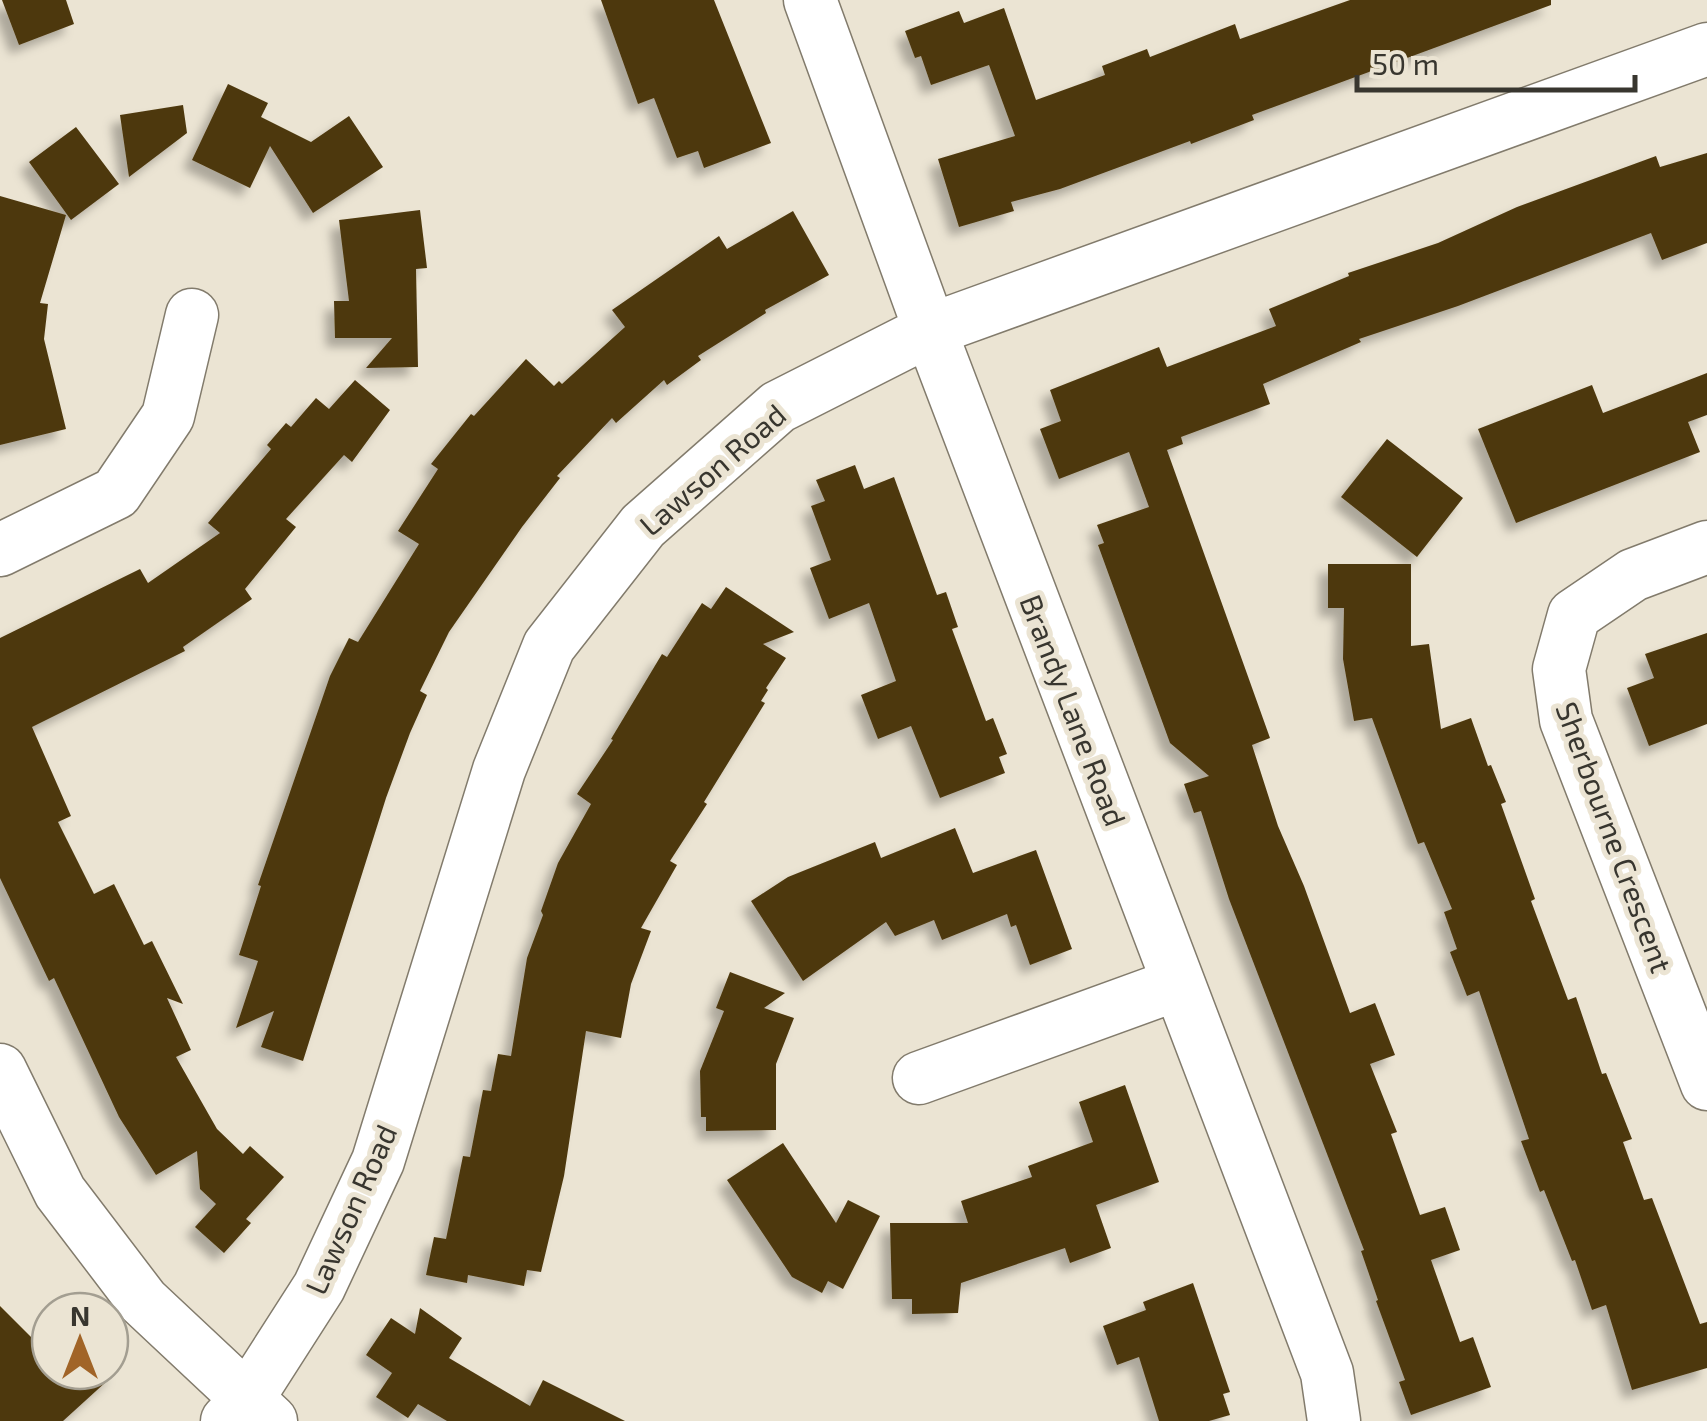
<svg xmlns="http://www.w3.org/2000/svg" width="1707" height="1421" font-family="'Exo 2',sans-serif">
<defs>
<filter id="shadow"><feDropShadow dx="-9" dy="9" stdDeviation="5" flood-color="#0004"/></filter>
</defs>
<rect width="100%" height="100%" fill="#ebe4d3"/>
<path fill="#4e380d" filter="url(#shadow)" d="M2,0H66L74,24L19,45Z
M601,0H714L771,143L704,168L698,151L677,158L654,98L638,104Z
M1350,0H1551V5L1252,115L1254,120L1191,144L1190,141L1060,189L1011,202L1014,211L959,227L938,159L1015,136L989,65L931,85L921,56L915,58L905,31L959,11L964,23L1004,8L1036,100L1105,75L1102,66L1147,49L1150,57L1235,24L1240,39Z
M228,84L268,103L261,117L311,142L349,116L383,167L313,213L270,146L250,188L192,160Z
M183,105L187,133L129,177L120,115Z
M76,127L119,184L71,220L29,162Z
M1707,153V243L1662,260L1651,233L1458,306L1359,339L1361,342L1263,384L1270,404L1181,437L1183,444L1167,450L1270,738L1252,745L1278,826L1304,886L1350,1013L1375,1003L1395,1055L1370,1064L1397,1132L1391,1134L1420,1215L1445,1207L1460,1250L1431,1260L1460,1342L1473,1337L1491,1387L1411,1415L1399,1382L1405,1380L1376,1301L1378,1300L1361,1251L1364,1250L1229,899L1201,811L1194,813L1184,784L1209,776L1170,743L1098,545L1104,543L1097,525L1149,507L1129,452L1059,479L1040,429L1061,421L1050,390L1159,347L1167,367L1276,326L1269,309L1349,276L1348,273L1438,243L1517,207L1656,156L1660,167Z
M0,196L66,215L40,303L48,304L44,339L66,429L0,445Z
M420,210L427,268L416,269L418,367L366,368L392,338H335L334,301H349L339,220Z
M793,211L829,275L765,310L766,313L698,356L701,360L667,385L664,380L616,423L612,418L557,476L560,478L522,527L449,632L420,691L427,695L410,733L386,798L303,1061L261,1047L274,1011L236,1028L258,961L239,955L261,886L258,885L330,676L349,638L358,642L419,544L398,531L438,469L431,464L471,414L474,416L526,359L554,386L559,381L562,384L625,327L612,310L719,236L727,249Z
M1707,373V415L1688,422L1700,452L1516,523L1478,429L1592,385L1603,413Z
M355,380L390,410L352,462L344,455L286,519L296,527L245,589L252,599L183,647L185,651L32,727L71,816L58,822L94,894L114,884L144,945L152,941L183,1004L167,998L191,1050L176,1057L217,1129L243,1154L250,1146L284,1177L246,1219L251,1223L224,1253L195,1227L216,1204L200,1189L197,1151L156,1175L119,1117L54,978L49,981L0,878V638L140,569L148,583L220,533L208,523L271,449L267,445L286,423L291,427L316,398L329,409Z
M1387,439L1463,498L1417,557L1341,497Z
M855,465L864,489L894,477L937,595L946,592L958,627L952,629L986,721L993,718L1007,754L999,757L1005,773L940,798L911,726L878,739L861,695L896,681L869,603L829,619L810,568L831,560L811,506L825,501L816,480Z
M1328,564H1411V646L1429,644L1441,729L1471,718L1488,766L1491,765L1506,802L1501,804L1535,899L1531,901L1568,1000L1576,997L1602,1074L1606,1073L1632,1139L1623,1142L1644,1200L1652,1198L1700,1324L1707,1322V1368L1632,1390L1606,1305L1592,1310L1575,1260L1572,1261L1544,1190L1540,1192L1521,1141L1529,1139L1479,991L1467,996L1450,952L1457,949L1444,912L1452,909L1424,842L1418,844L1372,718L1354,721L1343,659L1344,608H1328Z
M726,587L794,632L763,644L786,658L766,688L768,690L761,701L765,703L704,802L707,804L670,861L677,865L641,928L651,931L631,984L621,1038L586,1031L564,1176L541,1272L527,1270L524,1286L468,1275L467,1283L426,1275L434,1237L446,1239L463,1156L470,1157L483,1090L491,1091L498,1054L511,1056L527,958L543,915L541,911L558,863L591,804L577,794L613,740L611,739L662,654L667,657L702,603L711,609Z
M1707,633V724L1649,746L1627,688L1654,678L1645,654Z
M955,828L973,873L1036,850L1072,949L1030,965L1016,925L1011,927L1007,914L942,940L934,920L895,936L886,922L803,981L751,901L788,877L875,842L881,858Z
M730,972L785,993L764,1008L794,1018L776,1064V1130L706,1131V1117H701L700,1071L724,1011L716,1008Z
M1125,1085L1159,1182L1096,1205L1111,1248L1070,1263L1065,1248L961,1283L958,1313L912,1314V1299H892L890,1223H968L961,1201L1032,1177L1028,1166L1093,1142L1079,1102Z
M783,1143L836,1223L848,1200L880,1216L843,1289L828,1281L822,1293L792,1277L727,1180Z
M1193,1283L1230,1392L1223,1394L1230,1415L1209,1421H1159L1139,1357L1117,1365L1103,1326L1146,1310L1143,1302Z
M0,1306L50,1356V1371H118L63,1421H0Z
M420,1308L462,1338L449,1358L530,1406L543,1380L625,1421H447L418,1404L408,1418L376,1397L392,1373L366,1355L391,1318L415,1334Z"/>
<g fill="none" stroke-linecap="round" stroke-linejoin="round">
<g stroke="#827b6c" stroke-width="55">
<path id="minor" d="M810,0L930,330L1327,1373L1334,1421
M1707,547L1633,575L1574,615L1559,669L1566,720L1707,1084
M0,550L116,493L168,416L192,315
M0,1070L60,1192L143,1301L271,1421
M919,1078L1178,984
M227,1421L246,1401L319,1287L378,1161L499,770L549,646L643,526L778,407L930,330L1707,49"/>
</g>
<use href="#minor" stroke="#fff" stroke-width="52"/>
</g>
<g text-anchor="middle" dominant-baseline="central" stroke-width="10" stroke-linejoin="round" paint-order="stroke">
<g font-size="30" fill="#38362f" stroke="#ebe4d3">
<text transform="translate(712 469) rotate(-41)">Lawson Road</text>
<text transform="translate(1074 710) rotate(69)">Brandy Lane Road</text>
<text transform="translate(1615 837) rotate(70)">Sherbourne Crescent</text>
<text transform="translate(350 1209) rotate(-66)">Lawson Road</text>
</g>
</g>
<g transform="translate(80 1341)"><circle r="48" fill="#ebe4d3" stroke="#a39e91" stroke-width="2.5"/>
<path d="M0-8L18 38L0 25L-18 38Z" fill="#a16427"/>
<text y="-15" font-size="28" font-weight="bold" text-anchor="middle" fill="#38362f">N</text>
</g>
<path d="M1357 75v15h278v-15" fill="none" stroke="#38362f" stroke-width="5"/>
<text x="1372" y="75" font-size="30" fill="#38362f" stroke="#ebe4d3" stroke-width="8" paint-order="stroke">50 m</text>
</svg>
